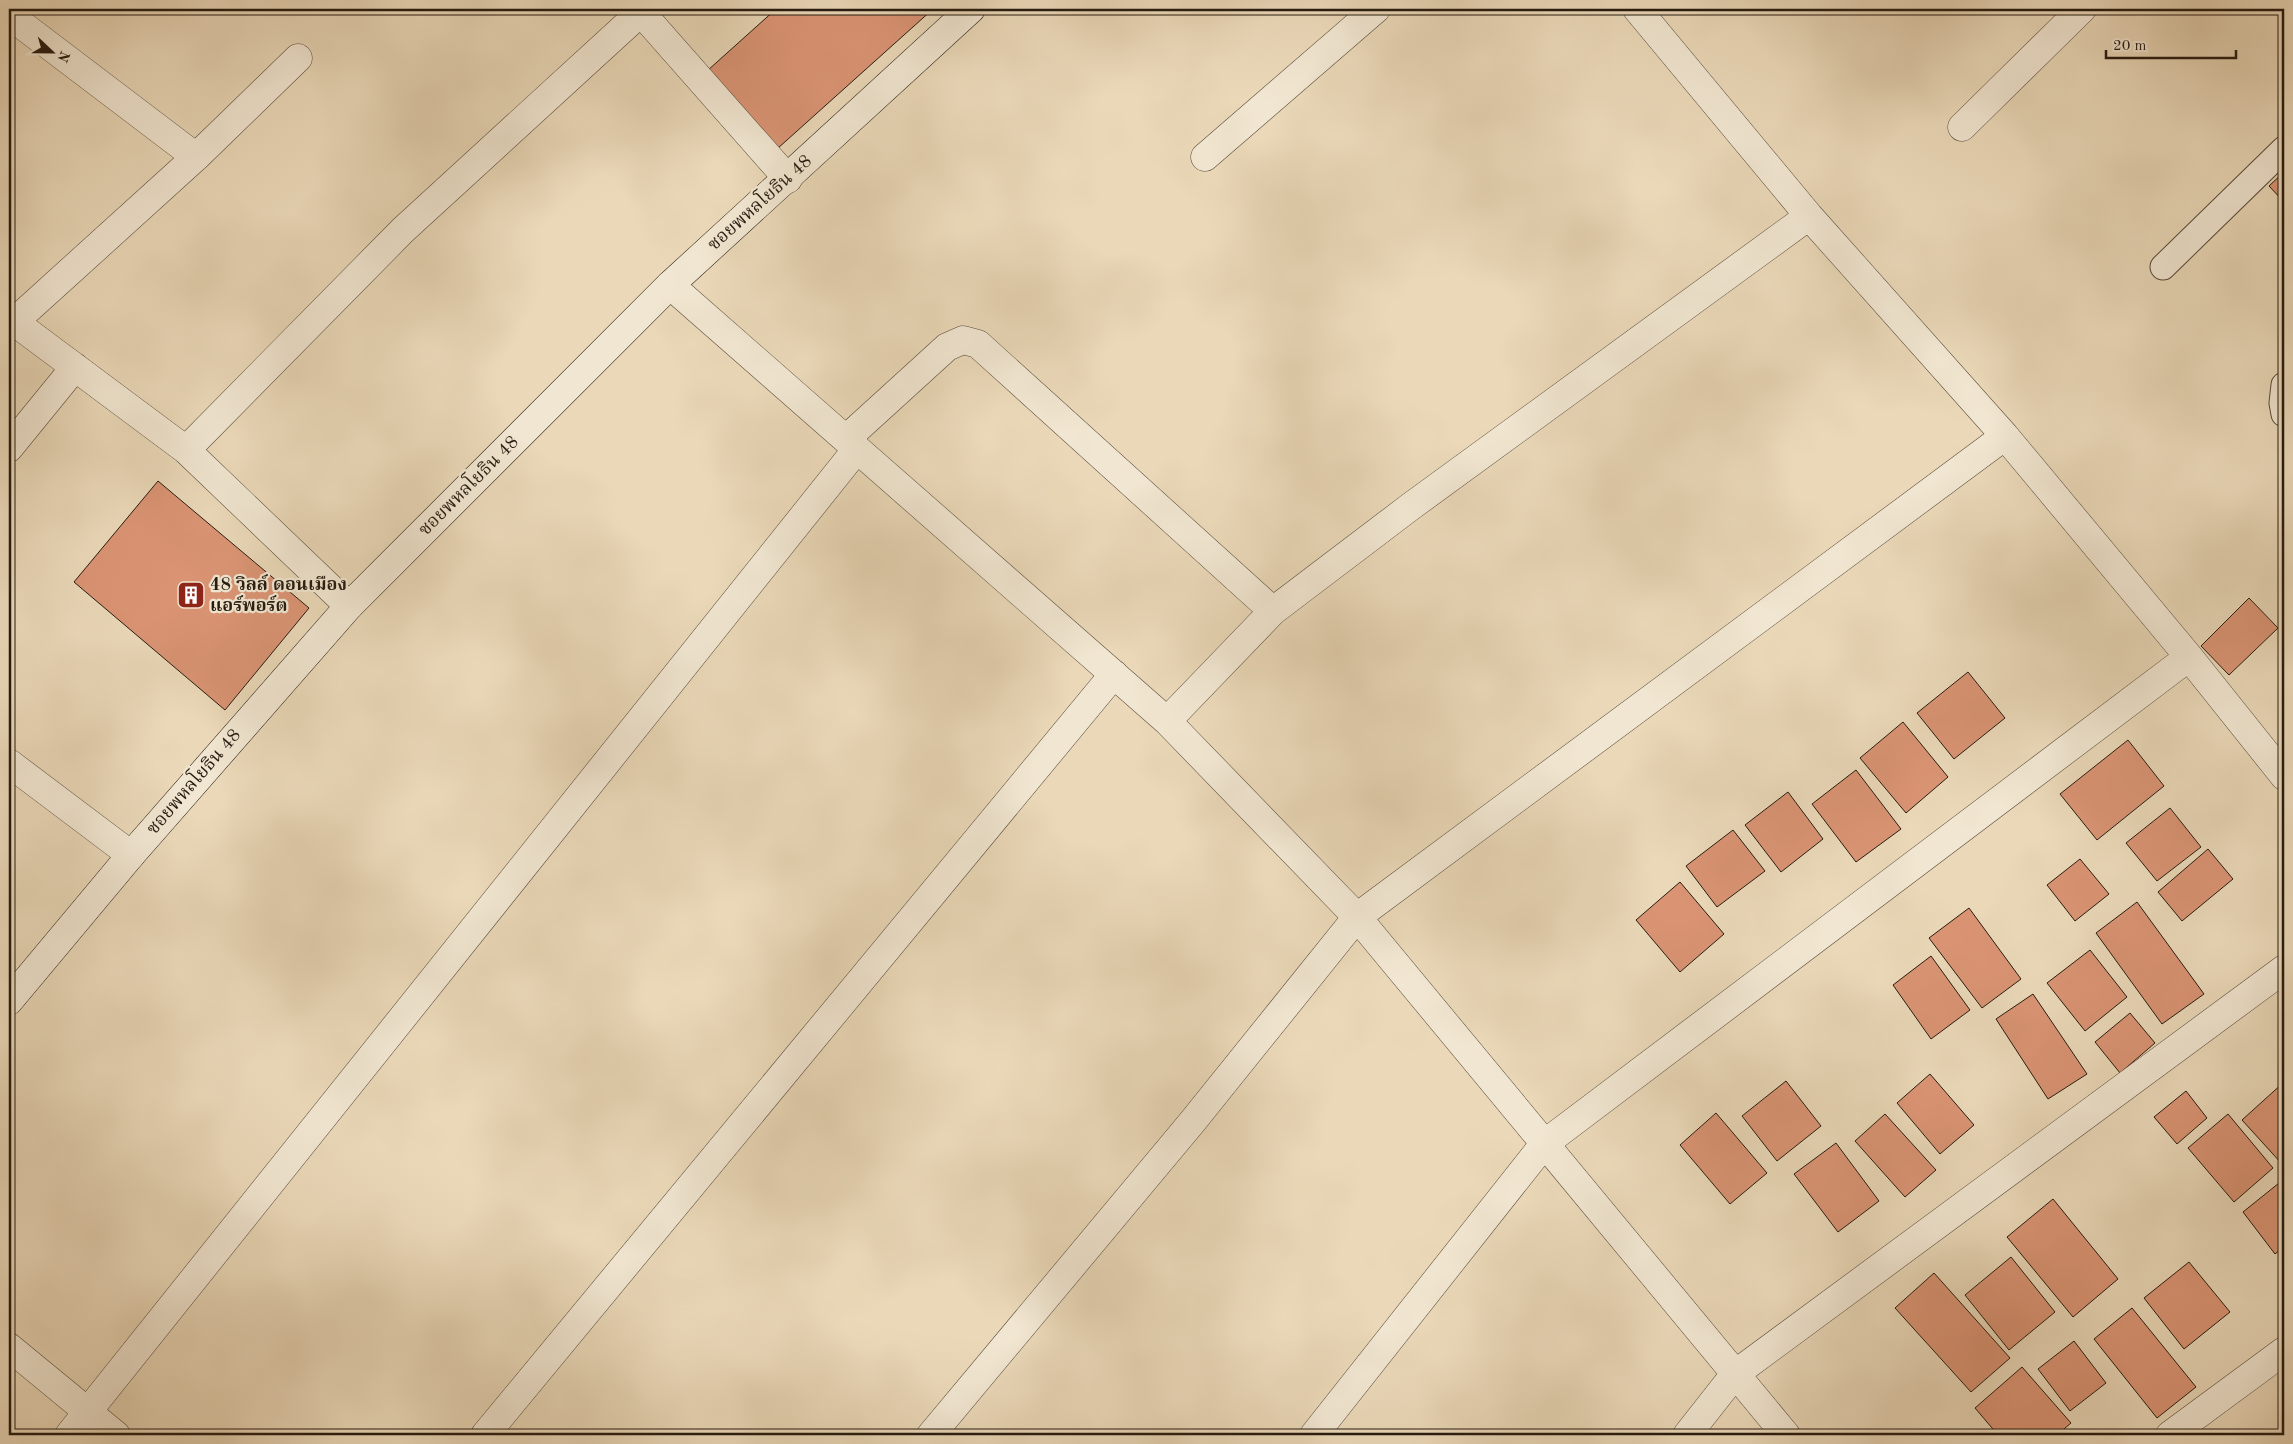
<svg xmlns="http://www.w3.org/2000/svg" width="2293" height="1444" font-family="'Old Standard TT','Noto Serif Thai',serif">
<rect width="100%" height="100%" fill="#ead8b8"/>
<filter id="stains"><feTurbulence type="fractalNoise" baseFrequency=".004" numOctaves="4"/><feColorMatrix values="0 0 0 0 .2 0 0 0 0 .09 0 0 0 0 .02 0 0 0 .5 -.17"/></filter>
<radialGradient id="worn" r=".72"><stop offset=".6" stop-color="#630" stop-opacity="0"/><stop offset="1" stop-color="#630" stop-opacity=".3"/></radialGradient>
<path fill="#da9474" stroke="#261b10" d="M776,9H933L777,149L707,71Z
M2284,172V202L2269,186Z
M158,481L309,608L225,710L74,582Z
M2249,598L2278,628L2229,675L2201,646Z
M1968,672L2005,718L1954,759L1917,713Z
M1903,722L1948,777L1906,813L1860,758Z
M2128,740L2164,786L2097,840L2060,794Z
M1856,770L1901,829L1856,862L1812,804Z
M1788,792L1823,839L1781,872L1745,825Z
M2170,808L2201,847L2157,881L2126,843Z
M1733,830L1765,871L1717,907L1686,866Z
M2208,849L2233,879L2182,921L2158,892Z
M2080,859L2109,894L2075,921L2047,885Z
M1680,882L1724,934L1680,972L1636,920Z
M2137,902L2204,994L2162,1024L2096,933Z
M1969,908L2021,979L1982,1008L1929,938Z
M2090,950L2127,997L2085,1031L2047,983Z
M1931,956L1970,1010L1931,1039L1893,985Z
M2033,994L2087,1074L2048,1099L1996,1019Z
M2130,1013L2155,1043L2120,1073L2095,1042Z
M1930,1074L1974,1125L1940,1154L1897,1103Z
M1786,1081L1821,1126L1777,1161L1742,1116Z
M2284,1082V1162L2282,1164L2242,1120Z
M2186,1091L2207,1118L2177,1144L2154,1117Z
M1716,1113L1767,1173L1730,1204L1680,1145Z
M1885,1114L1936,1170L1905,1197L1855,1141Z
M2228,1114L2273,1168L2234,1202L2188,1148Z
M1836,1143L1879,1201L1838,1232L1794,1174Z
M2284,1179V1247L2275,1254L2243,1212Z
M2053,1199L2118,1279L2073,1317L2007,1237Z
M2011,1257L2055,1312L2009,1350L1965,1295Z
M2189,1262L2230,1312L2184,1349L2144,1298Z
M1934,1273L2010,1358L1971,1392L1895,1308Z
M2132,1308L2196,1387L2157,1418L2094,1339Z
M2074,1341L2106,1383L2070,1411L2038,1369Z
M2022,1367L2071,1423L2057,1435H1998L1975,1408Z"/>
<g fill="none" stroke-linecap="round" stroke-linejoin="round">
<g stroke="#574a3a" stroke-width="27">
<path id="lane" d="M2163,267L2284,149
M2284,385L2282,403L2284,414"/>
</g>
<g stroke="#574a3a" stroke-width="29">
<path id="street" d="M638,9L788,179
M1637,9L1809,216L2005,436L2189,657L2284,776
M9,15L196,157
M1962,127L2082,9
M1205,157L1376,9
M670,285L1167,721L1357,917L1786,1435
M9,318L186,450L349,606
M14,322L196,157L298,58
M846,439L947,347L963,340L978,344L1273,611
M9,448L75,367
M186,450L403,230L641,12
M1167,721L1273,611L1410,507L1809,216
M9,763L131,855
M9,1347L116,1435
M69,1435L857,449
M485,1435L1114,674
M931,1435L1193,1121L1357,917L2005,436
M1314,1435L1544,1144L2189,657
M1687,1435L1735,1374L2284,969
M2170,1435L2284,1351"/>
</g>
<g stroke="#261b10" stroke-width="29">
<path id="secondary" d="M9,1001L131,855L349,606L670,285L971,9"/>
</g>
<use href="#lane" stroke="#f1e6d1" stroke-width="25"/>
<use href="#street" stroke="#f1e6d1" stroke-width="28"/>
<use href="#secondary" stroke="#f1e6d1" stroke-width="28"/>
</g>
<defs>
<g id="building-square" transform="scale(1.4375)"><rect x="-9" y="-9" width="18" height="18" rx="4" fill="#8f2418" stroke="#f1e6d1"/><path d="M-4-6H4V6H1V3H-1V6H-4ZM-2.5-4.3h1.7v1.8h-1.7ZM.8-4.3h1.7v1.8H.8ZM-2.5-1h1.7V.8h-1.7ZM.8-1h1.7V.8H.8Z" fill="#fff"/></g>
</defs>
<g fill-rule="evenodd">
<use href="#building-square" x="191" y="595"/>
</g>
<g text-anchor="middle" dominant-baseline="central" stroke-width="4.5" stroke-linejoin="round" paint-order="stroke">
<g font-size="18" fill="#261b10" stroke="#f1e6d1">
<text transform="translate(760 203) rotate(-42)">ซอยพหลโยธิน 48</text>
<text transform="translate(469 486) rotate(-45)">ซอยพหลโยธิน 48</text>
<text transform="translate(194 782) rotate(-49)">ซอยพหลโยธิน 48</text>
</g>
<g font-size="18" font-weight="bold" fill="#261b10" stroke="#f1e6d1" text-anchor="start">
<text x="210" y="585">48 วิลล์ ดอนเมือง<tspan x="210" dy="21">แอร์พอร์ต</tspan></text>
</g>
</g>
<rect width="2293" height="1444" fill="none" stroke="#ead8b8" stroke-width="30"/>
<rect x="10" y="10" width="2273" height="1424" fill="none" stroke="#261b10" stroke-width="2.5"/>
<rect x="15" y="15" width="2263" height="1414" fill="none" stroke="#261b10"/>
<g transform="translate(52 52) rotate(112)" stroke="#f1e6d1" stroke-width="4" paint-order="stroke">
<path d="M0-4L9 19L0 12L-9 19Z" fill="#261b10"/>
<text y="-8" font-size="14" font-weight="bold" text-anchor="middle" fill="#261b10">N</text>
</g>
<path d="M2106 50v8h130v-8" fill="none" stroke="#261b10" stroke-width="2.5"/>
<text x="2113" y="50" font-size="15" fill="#261b10" stroke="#f1e6d1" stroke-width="4" paint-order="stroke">20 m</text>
<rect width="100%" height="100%" filter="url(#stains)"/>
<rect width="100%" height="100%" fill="url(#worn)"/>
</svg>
